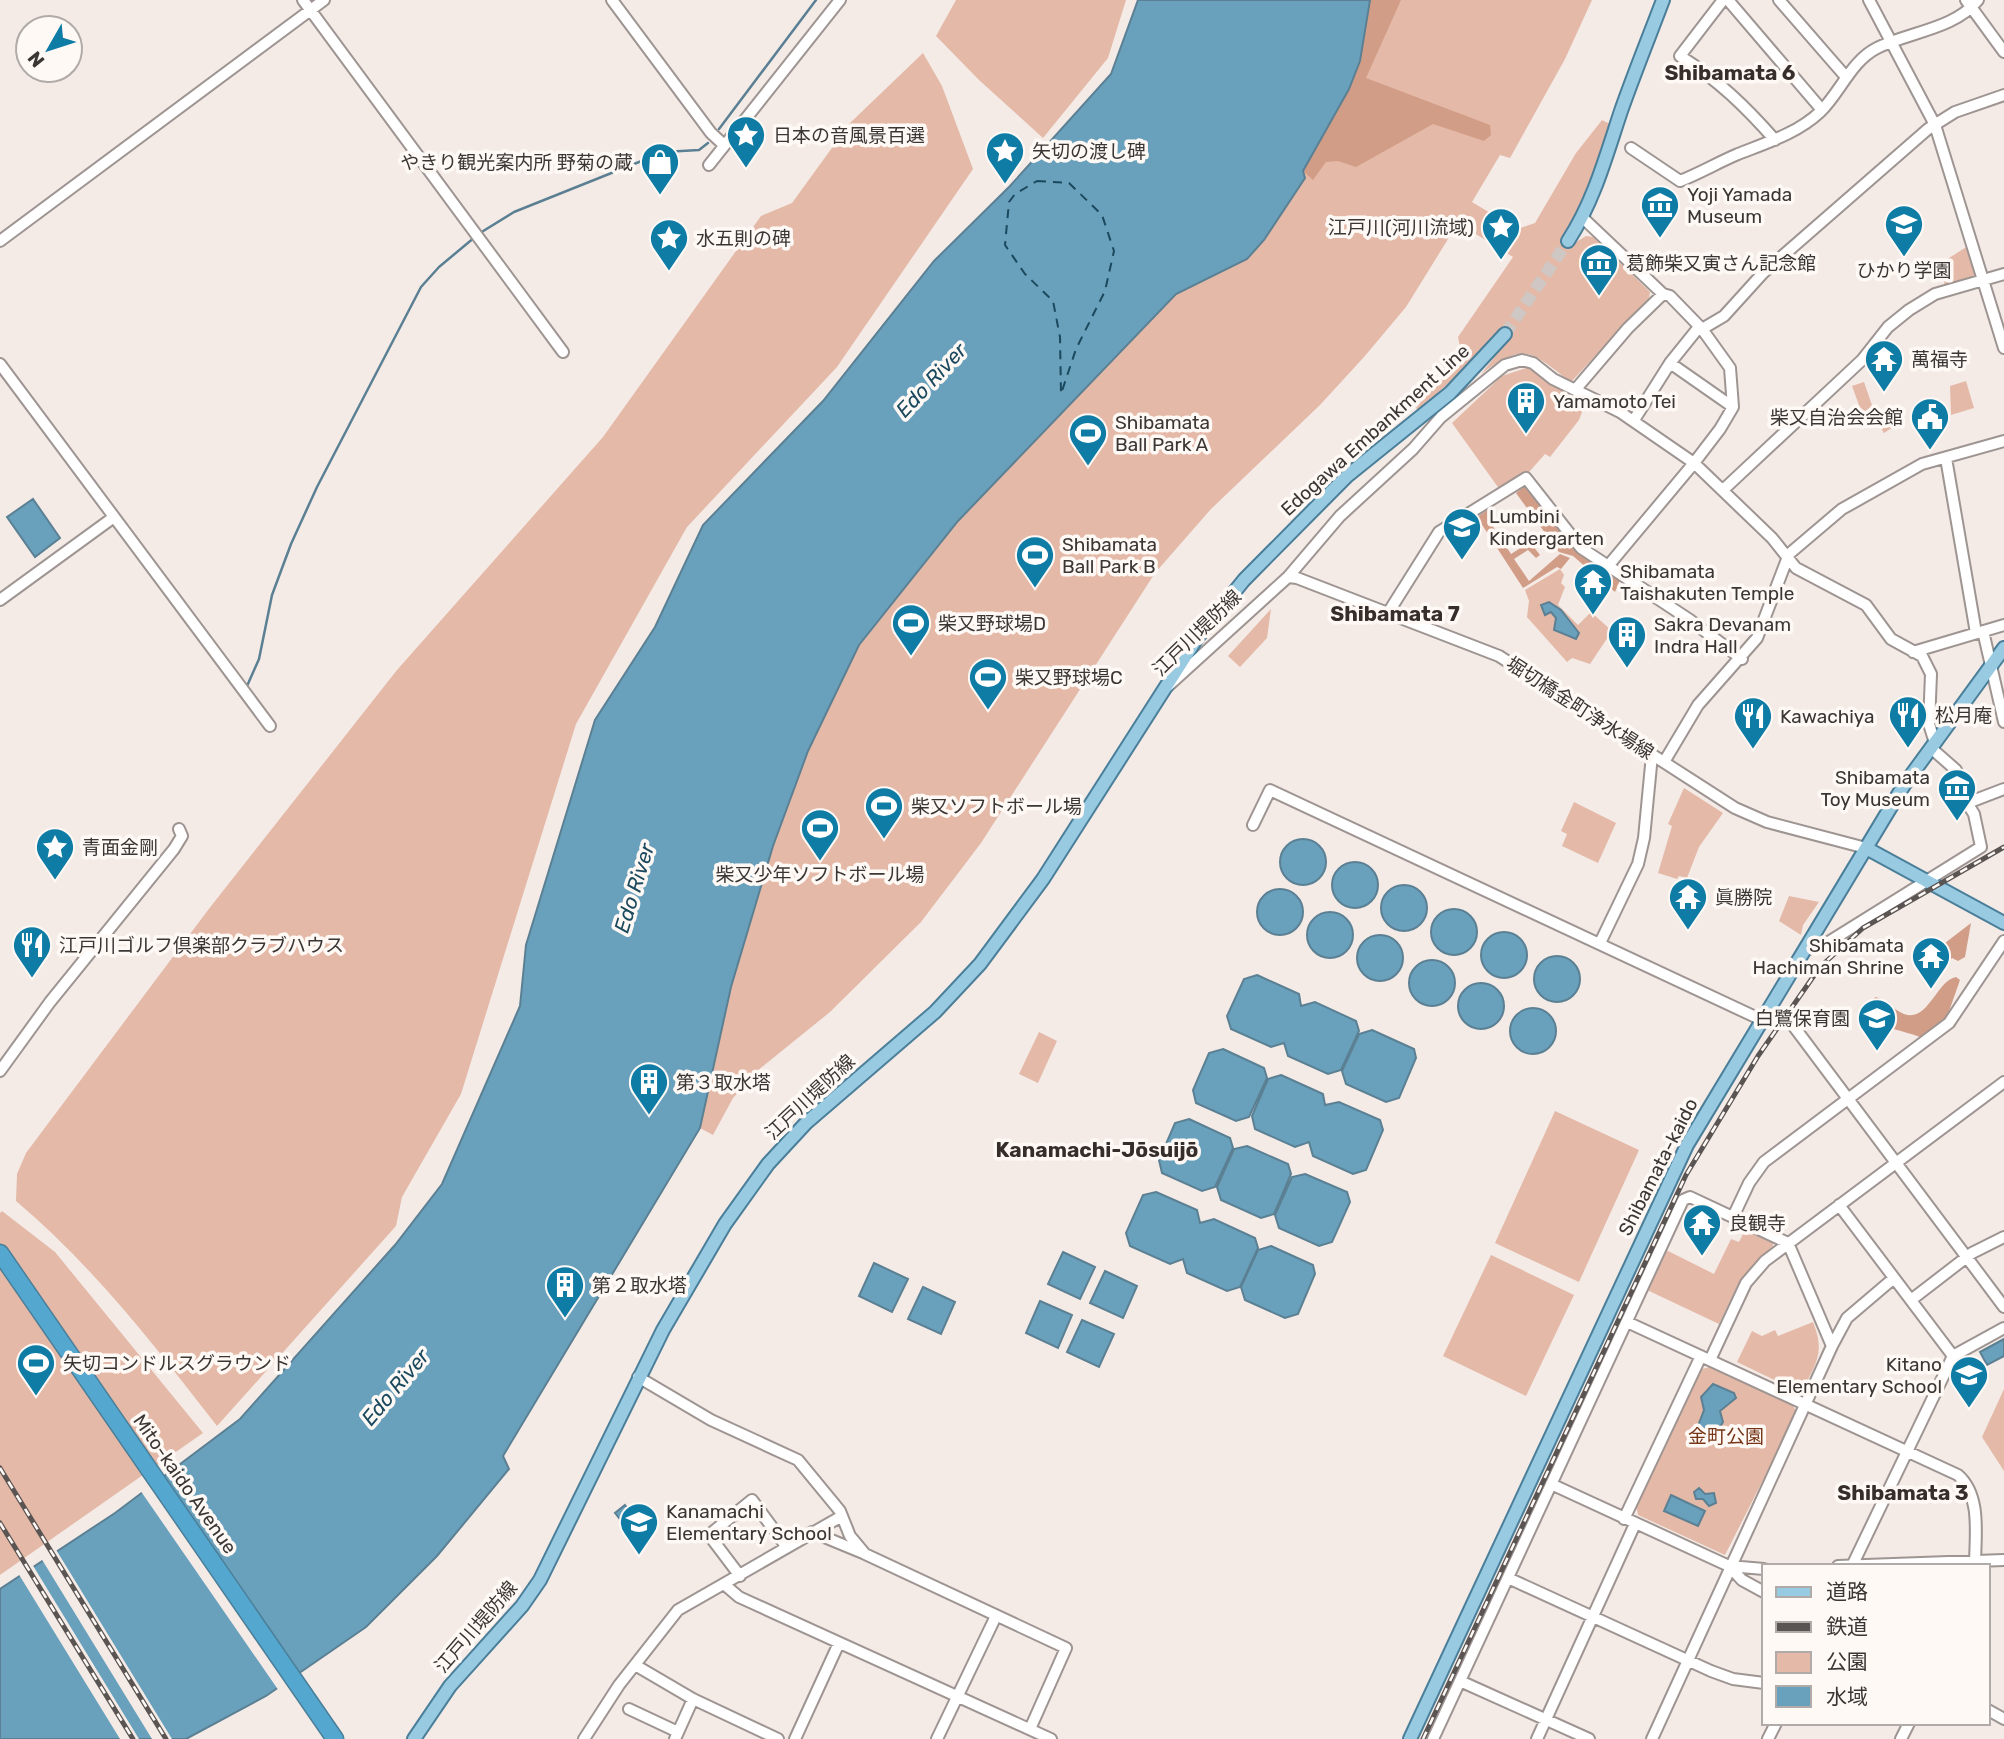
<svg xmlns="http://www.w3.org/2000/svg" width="2004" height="1739" font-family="Rubik,'Noto Sans JP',sans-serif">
<rect width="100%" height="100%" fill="#f4ebe7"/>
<path fill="#e4b9a7" d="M956,0H1126L1108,58L1043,138L979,80L936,36Z
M1370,0H1592L1565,59L1510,158L1500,155L1472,202L1517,229L1535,223L1576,153L1602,120L1610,124L1587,191L1564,238L1573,244L1586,236L1593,237L1650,292L1649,298L1571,382C1529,351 1526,341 1481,374L1512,335L1502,327L1475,358L1419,411L1416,408L1461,352L1458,337L1513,257L1458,223L1406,307L1364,357L1320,405L1211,509L1155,573L981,843L921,922L830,1012L757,1071L733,1098L713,1135L700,1128L731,987L773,846L808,751L859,645L958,521L1176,294L1247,259L1264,240L1305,178L1303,171L1349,89L1360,61Z
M923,53L942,86L973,169L837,367L687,527L576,724L461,1094L402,1197L396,1226L217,1426C155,1346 94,1267 16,1201L17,1174L26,1153L208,910L397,670L603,437L761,216L792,203L850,123Z
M1968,246L1977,277L1945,287L1941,263Z
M1529,367L1550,384L1586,402L1579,420L1550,457L1545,454L1530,471L1500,490L1452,423L1502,376Z
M1966,381L1974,408L1951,415L1950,386Z
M1864,382L1875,414L1881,420L1888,415L1895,426L1884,433L1878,424L1863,416L1852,386Z
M1560,569L1564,575L1561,583L1565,587L1558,605L1578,625L1591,612L1612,631L1590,664L1572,658L1567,662L1527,617L1529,601L1525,590Z
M1271,609L1267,638L1240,667L1228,656Z
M1684,788L1723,813L1699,847L1687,878L1679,876L1677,879L1658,873L1672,826L1668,824Z
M1574,802L1616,823L1598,863L1562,846L1567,834L1561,831Z
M1789,896L1819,902L1803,925L1801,935L1779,921Z
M1039,1032L1057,1041L1038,1083L1019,1074Z
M1555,1111L1639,1150L1579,1282L1495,1243Z
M2,1211L55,1252L203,1433L0,1575V1213Z
M1746,1228L1773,1242V1246L1740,1280L1719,1324L1647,1290L1666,1250L1714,1274L1731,1239L1739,1242Z
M1491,1255L1574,1295L1526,1396L1443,1356Z
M1813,1322C1826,1354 1815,1364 1801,1393L1737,1362L1752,1331L1762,1336L1775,1330L1778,1336Z
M1713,1366L1793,1406L1797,1413L1725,1555L1638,1515L1636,1505L1698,1370Z
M2004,1389V1471L1982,1437Z"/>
<path fill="#d29d87" d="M1370,0H1401L1366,78L1490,125L1491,135L1484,141L1433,124L1356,167L1338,161L1326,162L1313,180L1303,171L1349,89L1360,61Z
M1525,486L1578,553L1620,580L1615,592L1573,556L1559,552L1516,493Z
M1489,509L1495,518L1490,522L1511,554L1530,542L1540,555L1536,558L1528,550L1514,559L1529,581L1560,554L1570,558L1561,569L1557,567L1523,588L1477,517Z
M1971,923L1965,957L1958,961L1952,958L1946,966L1937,968L1945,943Z
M1956,977L1960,980L1947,1017L1920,1037C1904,1031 1884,1028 1871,1019L1870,1001L1876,997C1887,1001 1894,1010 1904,1014C1928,1023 1937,980 1956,977Z"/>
<path fill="#69a0bc" stroke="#5b8093" stroke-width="2" d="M1138,0H1370L1360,61L1349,89L1303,171L1305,178L1264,240L1247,259L1176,294L958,521L859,645L808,751L773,846L731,987L700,1128L503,1456L509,1469L437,1556L366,1627L266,1696L186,1739H0V1589L115,1513L240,1419L395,1245L442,1184L520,1006L526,945L595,720L655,627L703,525L823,401L934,261L1010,186L1111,74Z
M33,499L60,538L35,557L7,517Z
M1549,602L1561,610L1579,633L1576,639L1554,630L1556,618L1551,612L1545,615L1541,605Z
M1280 862a23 23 0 1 1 46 0a23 23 0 1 1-46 0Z
M1332 885a23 23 0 1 1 46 0a23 23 0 1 1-46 0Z
M1381 908a23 23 0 1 1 46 0a23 23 0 1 1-46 0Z
M1257 912a23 23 0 1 1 46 0a23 23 0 1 1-46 0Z
M1431 932a23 23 0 1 1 46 0a23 23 0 1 1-46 0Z
M1307 935a23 23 0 1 1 46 0a23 23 0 1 1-46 0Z
M1481 955a23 23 0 1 1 46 0a23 23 0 1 1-46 0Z
M1357 958a23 23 0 1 1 46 0a23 23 0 1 1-46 0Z
M1534 979a23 23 0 1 1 46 0a23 23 0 1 1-46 0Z
M1409 983a23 23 0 1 1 46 0a23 23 0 1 1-46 0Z
M1257,975L1299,994L1301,1006L1315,1002L1356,1021L1359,1031L1341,1070L1328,1074L1288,1056L1284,1043L1271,1047L1231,1029L1227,1016L1244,979Z
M1458 1006a23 23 0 1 1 46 0a23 23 0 1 1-46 0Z
M1510 1031a23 23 0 1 1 46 0a23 23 0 1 1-46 0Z
M1372,1030L1414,1049L1416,1058L1399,1098L1386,1102L1346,1084L1342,1071L1359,1034Z
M1223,1049L1264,1068L1267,1078L1249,1117L1236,1121L1196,1103L1193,1090L1209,1053Z
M1281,1075L1323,1094L1325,1105L1339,1102L1380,1120L1383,1130L1366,1170L1353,1174L1313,1156L1309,1142L1295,1147L1255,1129L1252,1116L1268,1079Z
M1189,1119L1230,1138L1233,1148L1215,1187L1202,1191L1162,1173L1159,1160L1175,1123Z
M1247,1146L1288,1164L1291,1174L1274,1214L1261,1218L1221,1200L1217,1187L1234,1149Z
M1305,1174L1347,1192L1350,1202L1332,1242L1319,1246L1279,1228L1275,1215L1292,1177Z
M1156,1192L1197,1210L1200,1223L1214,1219L1255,1238L1258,1248L1240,1287L1227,1291L1187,1273L1183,1259L1170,1264L1130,1246L1126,1233L1143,1195Z
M1271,1246L1313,1265L1315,1274L1298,1314L1285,1318L1245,1300L1241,1287L1258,1250Z
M1063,1252L1095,1267L1080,1299L1048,1284Z
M874,1263L908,1279L892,1312L859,1296Z
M1105,1271L1137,1286L1123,1318L1090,1303Z
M923,1287L955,1302L941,1334L908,1319Z
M1040,1301L1072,1315L1058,1348L1026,1333Z
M1082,1320L1114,1334L1099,1367L1067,1352Z
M2004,1339V1356L1987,1365L1980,1352Z
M1713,1384L1734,1393L1736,1398L1720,1411L1723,1422L1712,1439L1698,1426L1704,1410L1701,1397Z
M1699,1488L1705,1494L1714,1493L1716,1503L1709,1506L1703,1499H1696L1694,1492Z
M1671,1495L1705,1511L1698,1526L1664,1511Z
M625,1505L649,1535L639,1543L615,1513Z"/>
<path fill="#f4ebe7" d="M162,1474L302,1675L279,1691L140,1490Z
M55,1548L172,1739H152L41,1558Z
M32,1564L139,1739H120L18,1573Z"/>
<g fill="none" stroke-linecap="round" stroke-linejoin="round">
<path stroke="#5b8093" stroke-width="2.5" d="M719,129L816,0
M480,233L514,212L664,152L699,150L708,143
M247,686L259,659L272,595L291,544L317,487L421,287L439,267L475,237"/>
<path stroke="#1b495e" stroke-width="2" stroke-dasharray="9 7" stroke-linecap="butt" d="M1037,181L1069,183L1102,215L1114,251L1105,291L1076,349L1061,394L1060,337L1053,301L1025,274L1005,245L1009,202L1015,194Z"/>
<path stroke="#cfc7c3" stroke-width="12" stroke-dasharray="12 6" stroke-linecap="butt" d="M1505,334L1568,241"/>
<g stroke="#9e9592" stroke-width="14">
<path id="minor" d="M303,0L563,352
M612,0L711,133L724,145
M1723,0L1680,56C1718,80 1745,106 1775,140
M1728,0L1822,110
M1779,0L1846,77
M1869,0L1935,125L2004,348
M1966,0L2004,52
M1631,148L1680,181C1700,173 1719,162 1738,154C1766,143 1798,133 1820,112C1840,93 1851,61 1877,48C1909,32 1955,29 1978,0
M709,165L840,0
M0,241L324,0
M1702,329L1724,316L1763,273L1928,129L1955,112L2004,95
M1670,363L1733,407
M0,364L270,726
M1575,390L1628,328L1663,294L1583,218
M1634,420L1670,363L1699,327
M1946,458L1976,633
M1723,490L1862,360L1888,327L1909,310L1935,294L2004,274
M1608,566L1694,463L1720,429L1733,407L1730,368L1702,329L1670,296L1663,294
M1288,577L1297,578L1499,656L1735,808L1767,822L1866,848
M0,600L114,517
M1388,613L1439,532L1526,478L1581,548L1690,620L1742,659
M1983,631L2004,722
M1913,652L2004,625
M1168,686L1288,577L1340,516L1413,449L1441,417L1505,365L1522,360L1533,363L1553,379L1620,412L1694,463L1772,538L1796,568L1866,605L1891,639L1922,656L1931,674L1929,724L1935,743
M1931,748L1956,770L1970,802
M1664,762L1698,705L1757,638L1789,554L1842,509L1922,464L2004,441
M1960,802H1970L2004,789
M1253,825L1270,790L1762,1020
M1600,943L1638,864L1644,838L1652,755
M1805,950L1827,943L1981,847L1974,814L1967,803
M1792,1024L2004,1307
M0,1071L50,1002L174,849L182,836L179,829
M1839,1205L1953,1356
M1733,1217L1749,1183L1764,1162L1949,1023L2004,941
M1911,1300L1972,1253L2004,1237
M1627,1322L1958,1475C1982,1496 1975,1537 1975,1566
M1832,1346L1847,1318L1894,1278
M1710,1360L1746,1283L1765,1261L2004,1082
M638,1377L711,1420L798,1460L840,1511L850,1536L865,1554L1066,1648L1030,1729
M1551,1484L1729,1566L1764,1569
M1624,1519L1701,1356
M812,1532L863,1553
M1729,1566L1742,1580L1764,1592
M1838,1566L2004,1560
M1852,1566L1953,1356L2004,1328
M740,1576L709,1535L752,1500L786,1546
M1508,1578L1711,1671L1733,1679L1764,1683
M725,1585L739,1597L1051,1739
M635,1665L693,1699L778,1739
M1460,1681L1589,1739
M629,1709L678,1732
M1988,1710L2004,1719
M584,1739L619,1685L678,1610L842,1516
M675,1739L693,1699
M795,1739L839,1643
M937,1739L996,1616
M1433,1739L1683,1200L1690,1197L1788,1243L1832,1346L1652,1739
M1537,1739L1635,1524
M1768,1739L1776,1723
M1901,1739L1909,1723"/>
</g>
<g stroke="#4b7f99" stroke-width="16">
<path id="major" d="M1568,241C1594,201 1606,156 1621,111C1634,74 1649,37 1663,0
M1866,848L2004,923
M414,1739L450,1686L522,1606L540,1580L663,1330L725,1224L768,1164L806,1123L935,1012L980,964L1043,879L1197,638L1244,580L1347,476L1450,393L1505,334
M1410,1739L1687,1145L1904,785L2004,648"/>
</g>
<g stroke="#4b7f99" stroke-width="19">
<path id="highway" d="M0,1253L335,1739"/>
</g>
<use href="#minor" stroke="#fff" stroke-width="10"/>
<use href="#major" stroke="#98cae2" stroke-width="12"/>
<use href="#highway" stroke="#54a7cf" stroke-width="16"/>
<g stroke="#5a5553" stroke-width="5">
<path id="rail" d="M0,1468L166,1739
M0,1523L133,1739
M1423,1739L1686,1175L1758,1056L1820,967L1863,928L2004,847"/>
</g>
<use href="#rail" stroke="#fff9f6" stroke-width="2.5" stroke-dasharray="8" stroke-linecap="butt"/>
</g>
<defs>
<g id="sight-pin" transform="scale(2.0125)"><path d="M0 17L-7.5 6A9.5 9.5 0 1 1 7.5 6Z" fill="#0e7ca5" stroke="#fff9f6"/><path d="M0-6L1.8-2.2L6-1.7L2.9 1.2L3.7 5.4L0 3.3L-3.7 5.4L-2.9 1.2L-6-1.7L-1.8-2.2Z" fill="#fff"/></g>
<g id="shop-pin" transform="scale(2.0125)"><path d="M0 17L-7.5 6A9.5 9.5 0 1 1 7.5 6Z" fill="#0e7ca5" stroke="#fff9f6"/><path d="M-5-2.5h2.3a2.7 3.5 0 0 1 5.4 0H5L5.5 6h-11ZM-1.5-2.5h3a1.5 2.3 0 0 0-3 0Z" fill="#fff"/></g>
<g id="museum-pin" transform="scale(2.0125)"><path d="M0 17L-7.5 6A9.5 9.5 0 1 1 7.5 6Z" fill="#0e7ca5" stroke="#fff9f6"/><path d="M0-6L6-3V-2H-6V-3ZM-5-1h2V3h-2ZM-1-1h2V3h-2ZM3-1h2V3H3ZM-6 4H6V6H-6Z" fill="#fff"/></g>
<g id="school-pin" transform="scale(2.0125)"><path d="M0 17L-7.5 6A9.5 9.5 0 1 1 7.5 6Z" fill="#0e7ca5" stroke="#fff9f6"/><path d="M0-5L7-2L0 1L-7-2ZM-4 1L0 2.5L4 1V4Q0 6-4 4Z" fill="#fff"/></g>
<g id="temple-pin" transform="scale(2.0125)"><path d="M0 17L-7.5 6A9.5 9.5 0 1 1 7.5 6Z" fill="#0e7ca5" stroke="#fff9f6"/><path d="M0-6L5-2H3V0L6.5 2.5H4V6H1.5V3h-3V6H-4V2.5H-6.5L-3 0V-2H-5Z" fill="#fff"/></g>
<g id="building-pin" transform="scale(2.0125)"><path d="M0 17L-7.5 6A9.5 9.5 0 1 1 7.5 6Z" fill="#0e7ca5" stroke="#fff9f6"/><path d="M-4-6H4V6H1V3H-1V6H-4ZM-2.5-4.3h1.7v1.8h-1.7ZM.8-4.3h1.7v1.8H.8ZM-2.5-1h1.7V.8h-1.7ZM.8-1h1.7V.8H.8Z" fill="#fff"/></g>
<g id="civic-pin" transform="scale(2.0125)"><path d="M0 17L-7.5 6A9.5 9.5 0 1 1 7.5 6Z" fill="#0e7ca5" stroke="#fff9f6"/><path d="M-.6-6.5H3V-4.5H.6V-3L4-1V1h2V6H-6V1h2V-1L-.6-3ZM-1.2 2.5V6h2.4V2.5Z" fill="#fff"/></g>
<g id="stadium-pin" transform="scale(2.0125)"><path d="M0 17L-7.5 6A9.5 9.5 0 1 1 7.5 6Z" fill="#0e7ca5" stroke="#fff9f6"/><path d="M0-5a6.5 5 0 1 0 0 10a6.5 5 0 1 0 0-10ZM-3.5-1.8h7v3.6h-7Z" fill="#fff"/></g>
<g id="restaurant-pin" transform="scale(2.0125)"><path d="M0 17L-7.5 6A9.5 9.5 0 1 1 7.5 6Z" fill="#0e7ca5" stroke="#fff9f6"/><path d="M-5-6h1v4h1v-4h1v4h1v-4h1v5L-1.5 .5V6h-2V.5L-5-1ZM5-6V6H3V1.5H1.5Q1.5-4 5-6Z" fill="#fff"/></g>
</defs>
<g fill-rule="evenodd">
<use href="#sight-pin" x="746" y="135"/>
<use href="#sight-pin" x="1005" y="151"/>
<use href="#shop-pin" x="660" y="162"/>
<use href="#museum-pin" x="1660" y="205"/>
<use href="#school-pin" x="1904" y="224"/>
<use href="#sight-pin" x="1501" y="227"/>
<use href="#sight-pin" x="669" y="238"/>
<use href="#museum-pin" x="1599" y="263"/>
<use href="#temple-pin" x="1884" y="359"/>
<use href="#building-pin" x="1526" y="401"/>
<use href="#civic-pin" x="1930" y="417"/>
<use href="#stadium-pin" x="1088" y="433"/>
<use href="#school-pin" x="1462" y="527"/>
<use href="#stadium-pin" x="1035" y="555"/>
<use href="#temple-pin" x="1593" y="582"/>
<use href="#stadium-pin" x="911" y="623"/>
<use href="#building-pin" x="1627" y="635"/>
<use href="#stadium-pin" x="988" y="677"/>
<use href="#restaurant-pin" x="1908" y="715"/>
<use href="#restaurant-pin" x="1753" y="716"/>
<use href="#museum-pin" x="1957" y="788"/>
<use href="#stadium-pin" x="884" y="806"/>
<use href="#stadium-pin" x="820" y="828"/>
<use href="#sight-pin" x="55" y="847"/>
<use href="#temple-pin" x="1688" y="897"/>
<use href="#restaurant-pin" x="32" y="945"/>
<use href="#temple-pin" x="1931" y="956"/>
<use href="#school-pin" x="1877" y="1018"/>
<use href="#building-pin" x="649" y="1082"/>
<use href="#temple-pin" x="1702" y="1223"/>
<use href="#building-pin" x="565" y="1285"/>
<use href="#stadium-pin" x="36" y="1363"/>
<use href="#school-pin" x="1969" y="1375"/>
<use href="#school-pin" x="639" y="1522"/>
</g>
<g text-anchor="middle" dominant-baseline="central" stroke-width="7" stroke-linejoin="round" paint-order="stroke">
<g font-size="19" fill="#3a3634" stroke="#fff9f6" text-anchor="start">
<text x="773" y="135">日本の音風景百選</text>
<text x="1032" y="151">矢切の渡し碑</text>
<text x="633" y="162" text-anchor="end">やきり観光案内所 野菊の蔵</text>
<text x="1687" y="194">Yoji Yamada<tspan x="1687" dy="22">Museum</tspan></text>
<text x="1474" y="227" text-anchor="end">江戸川(河川流域)</text>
<text x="696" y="238">水五則の碑</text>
<text x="1626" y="263">葛飾柴又寅さん記念館</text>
<text x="1904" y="270" text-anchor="middle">ひかり学園</text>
<text x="1911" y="359">萬福寺</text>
<text x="1553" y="401">Yamamoto Tei</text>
<text x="1903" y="417" text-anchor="end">柴又自治会会館</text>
<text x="1115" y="422">Shibamata<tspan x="1115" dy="22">Ball Park A</tspan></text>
<text x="1489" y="516">Lumbini<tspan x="1489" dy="22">Kindergarten</tspan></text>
<text x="1062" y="544">Shibamata<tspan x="1062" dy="22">Ball Park B</tspan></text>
<text x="1620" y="571">Shibamata<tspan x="1620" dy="22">Taishakuten Temple</tspan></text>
<text x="938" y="623">柴又野球場D</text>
<text x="1654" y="624">Sakra Devanam<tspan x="1654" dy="22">Indra Hall</tspan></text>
<text x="1015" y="677">柴又野球場C</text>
<text x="1935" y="715">松月庵</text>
<text x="1780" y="716">Kawachiya</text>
<text x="1930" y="777" text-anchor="end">Shibamata<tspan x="1930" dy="22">Toy Museum</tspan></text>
<text x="911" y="806">柴又ソフトボール場</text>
<text x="82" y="847">青面金剛</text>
<text x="820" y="874" text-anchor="middle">柴又少年ソフトボール場</text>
<text x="1715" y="897">眞勝院</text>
<text x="59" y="945">江戸川ゴルフ倶楽部クラブハウス</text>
<text x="1904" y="945" text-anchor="end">Shibamata<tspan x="1904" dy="22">Hachiman Shrine</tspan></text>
<text x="1850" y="1018" text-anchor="end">白鷺保育園</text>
<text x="676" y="1082">第３取水塔</text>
<text x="1729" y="1223">良観寺</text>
<text x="592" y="1285">第２取水塔</text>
<text x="63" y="1363">矢切コンドルスグラウンド</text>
<text x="1942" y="1364" text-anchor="end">Kitano<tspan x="1942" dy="22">Elementary School</tspan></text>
<text x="666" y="1511">Kanamachi<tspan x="666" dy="22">Elementary School</tspan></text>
</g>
<g font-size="19" fill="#3a3634" stroke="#fff9f6">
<text transform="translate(1375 430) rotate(-42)">Edogawa Embankment Line</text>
<text transform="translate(1197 633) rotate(-44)">江戸川堤防線</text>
<text transform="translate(1580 708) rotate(33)">堀切橋金町浄水場線</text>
<text transform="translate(810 1097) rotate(-43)">江戸川堤防線</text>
<text transform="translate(1658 1167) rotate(-63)">Shibamata-kaido</text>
<text transform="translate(185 1484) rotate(55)">Mito-kaido Avenue</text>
<text transform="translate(476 1627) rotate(-49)">江戸川堤防線</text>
</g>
<g font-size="19" fill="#763517" stroke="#fff9f6">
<text x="1726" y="1436">金町公園</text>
</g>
<g font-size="21" font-weight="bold" fill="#362e2b" stroke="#fff9f6">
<text x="1730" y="72">Shibamata 6</text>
<text x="1395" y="613">Shibamata 7</text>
<text x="1097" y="1149">Kanamachi-Jōsuijō</text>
<text x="1903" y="1492">Shibamata 3</text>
</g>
<g font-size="21" font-style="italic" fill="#1b495e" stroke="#fff9f6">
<text transform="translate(931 380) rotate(-47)">Edo River</text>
<text transform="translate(634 888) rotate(-73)">Edo River</text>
<text transform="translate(395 1387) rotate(-50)">Edo River</text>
</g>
</g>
<rect x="1762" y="1564" width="228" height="161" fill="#fff9f6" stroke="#b0aba8" stroke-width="2"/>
<rect x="1776" y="1587" width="35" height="10" fill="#98cae2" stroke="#b0aba8" stroke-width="2"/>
<text x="1826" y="1599" font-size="21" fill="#3a3634">道路</text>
<rect x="1776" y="1622" width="35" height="10" fill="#5a5553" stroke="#b0aba8" stroke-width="2"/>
<text x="1826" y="1634" font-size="21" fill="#3a3634">鉄道</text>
<rect x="1776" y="1652" width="35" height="21" fill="#e4b9a7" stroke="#b0aba8" stroke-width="2"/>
<text x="1826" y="1669" font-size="21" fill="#3a3634">公園</text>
<rect x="1776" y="1686" width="35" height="21" fill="#69a0bc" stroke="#b0aba8" stroke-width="2"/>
<text x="1826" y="1704" font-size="21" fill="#3a3634">水域</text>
<g transform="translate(49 49) rotate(231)"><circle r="33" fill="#fff9f6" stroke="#b0aba8" stroke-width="2"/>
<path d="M0-5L12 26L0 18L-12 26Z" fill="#0e7ca5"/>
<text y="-10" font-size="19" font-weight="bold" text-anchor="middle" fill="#3a3634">N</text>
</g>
</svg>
